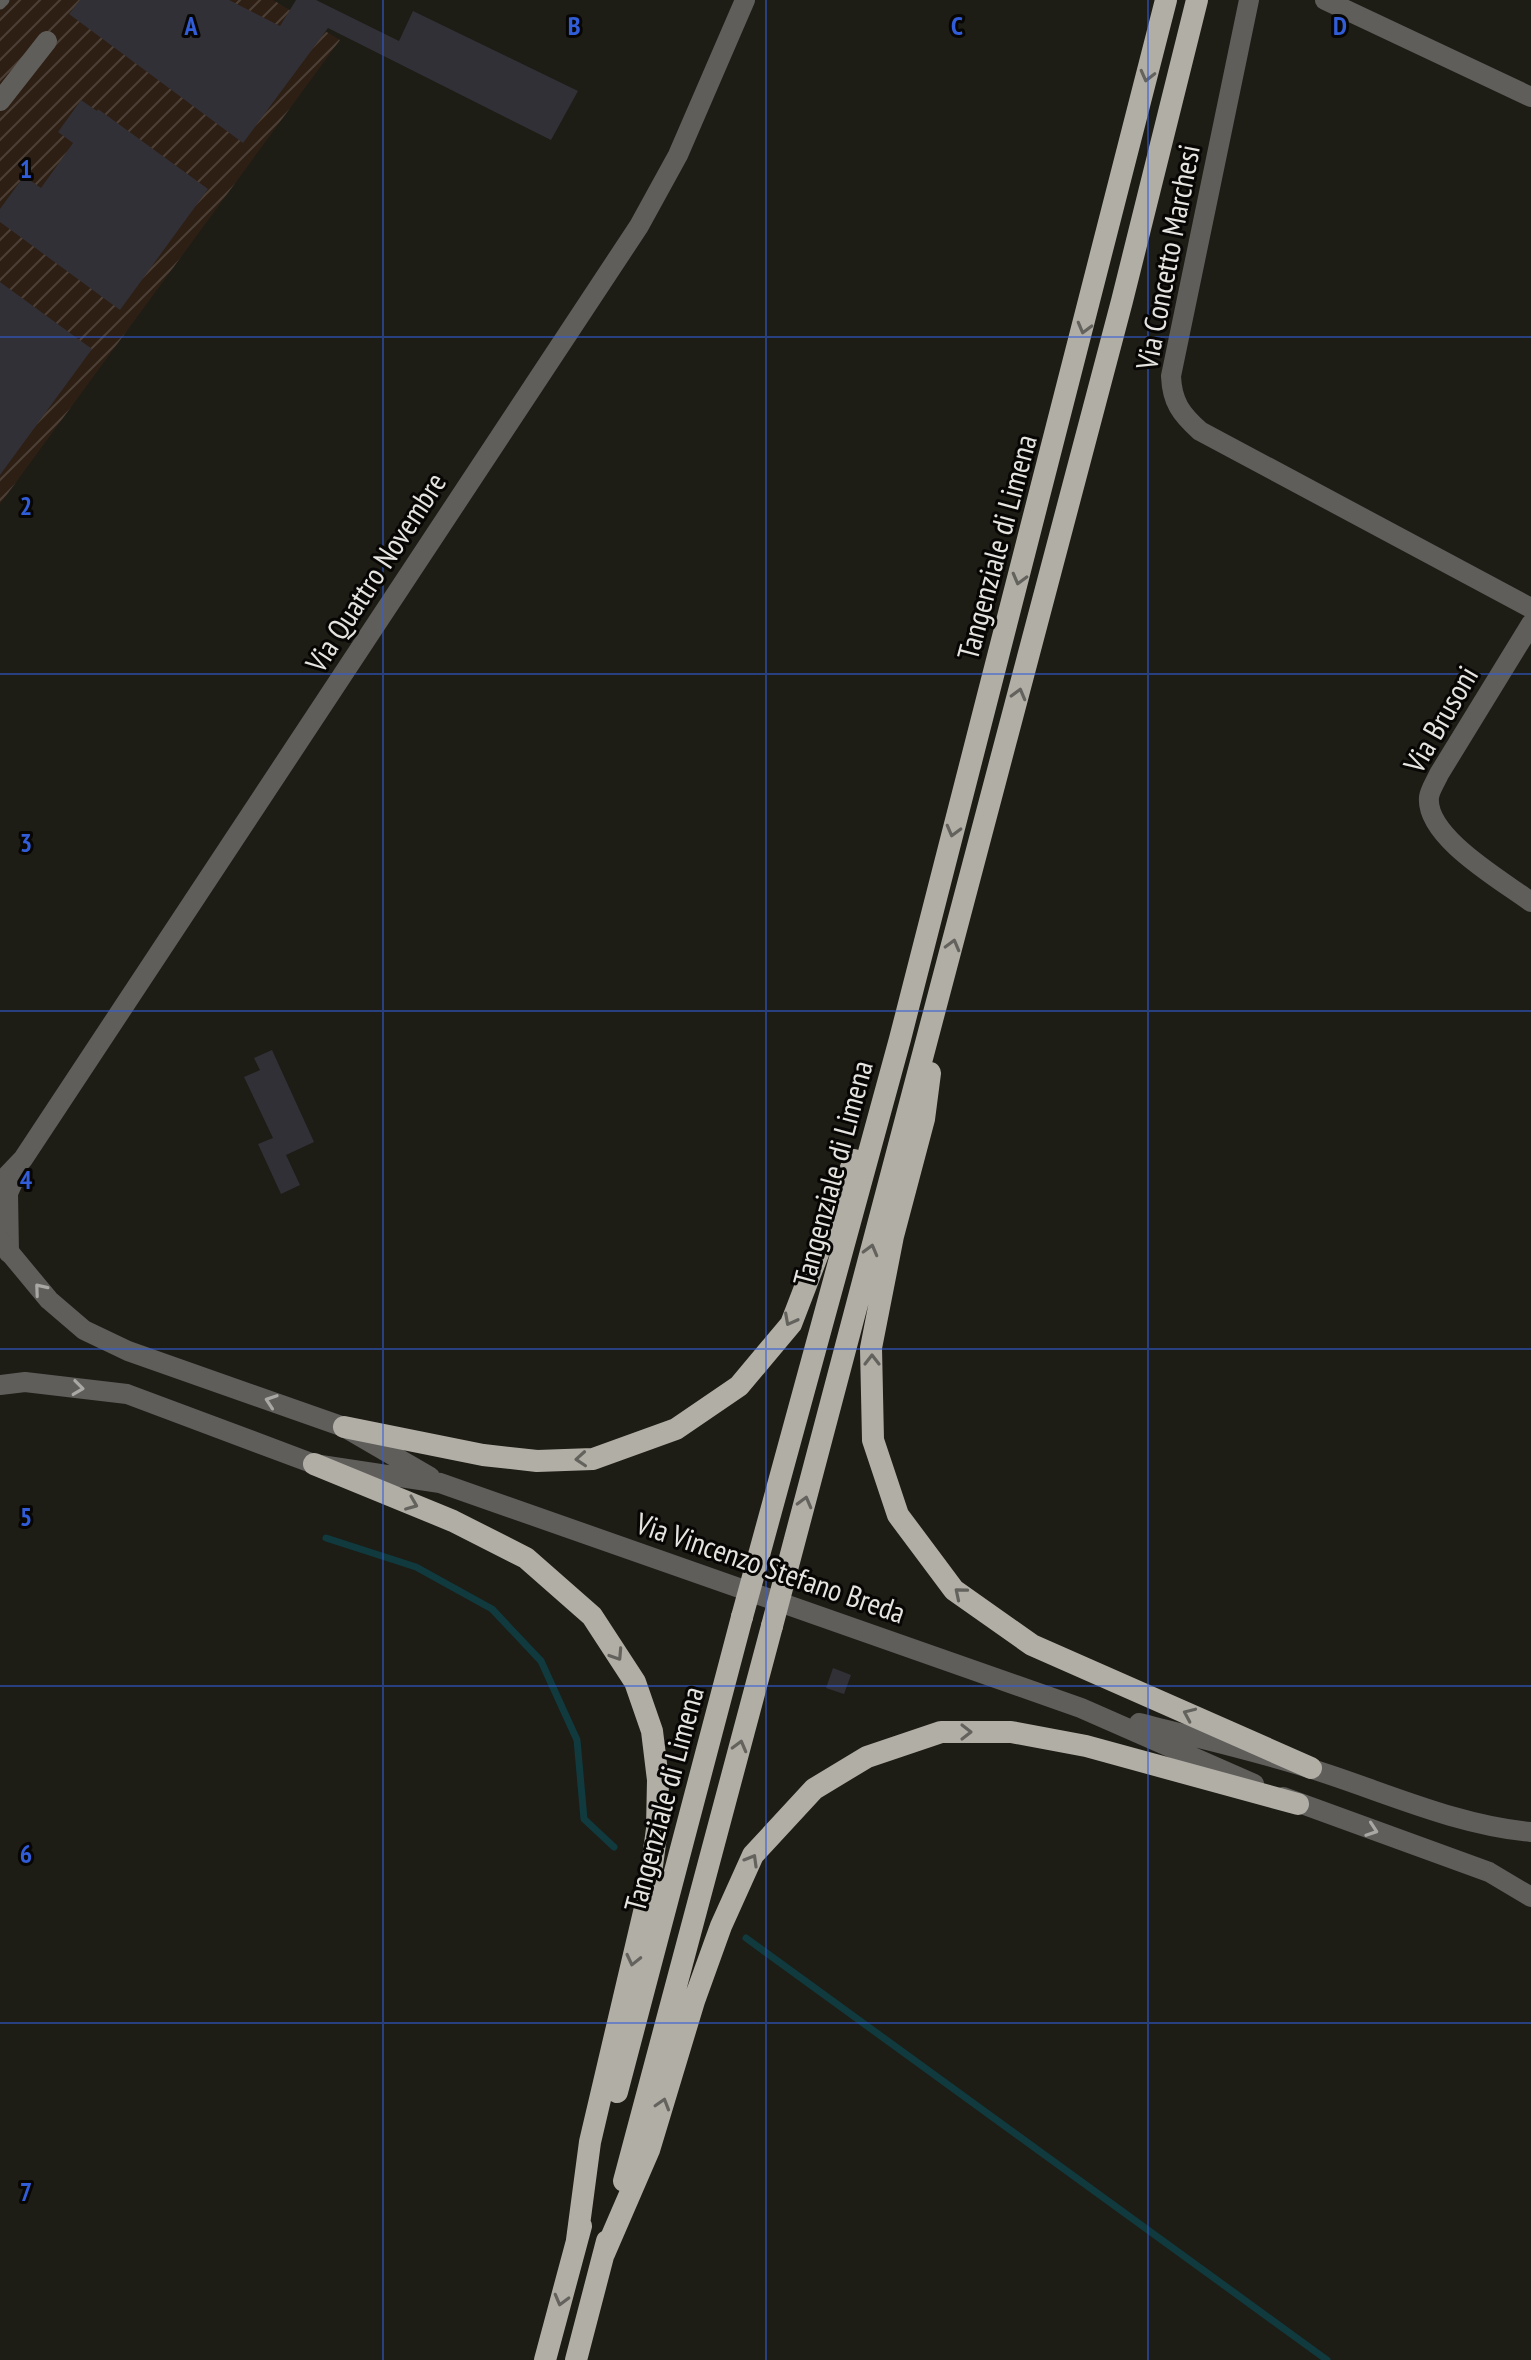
<svg xmlns="http://www.w3.org/2000/svg" width="1531" height="2360" font-family="'PT Sans Narrow',sans-serif">
<defs>
<pattern id="industrial-furrows" width="10" height="10" patternUnits="userSpaceOnUse" patternTransform="scale(2)"><rect width="10" height="10" fill="#2e1f14"/><path d="M-1 1l2-2M0 10L10 0M9 11l2-2" fill="none" stroke="#4c3f36"/></pattern>
</defs>
<rect width="100%" height="100%" fill="#1d1c15"/>
<path fill="url(#industrial-furrows)" d="M0,0H273L340,40L0,504Z"/>
<g fill="none" stroke-linecap="round" stroke-linejoin="round">
<path stroke="#103a3e" stroke-width="7" d="M326,1538L416,1567L492,1609L541,1661L577,1740L584,1819L614,1847
M746,1938L1327,2360"/>
</g>
<path fill="#323037" d="M80,0H229L280,26L296,0H316L399,41L413,11L578,91L551,140L328,28L243,143L69,14Z
M81,100L97,111L98,109L208,189L120,310L0,222V209L24,176L41,188L73,143L58,132Z
M0,282L92,349L0,475Z
M272,1050L314,1142L286,1155L300,1185L281,1194L258,1144L273,1138L244,1077L260,1070L254,1058Z
M833,1668L851,1675L844,1694L826,1688Z"/>
<g fill="none" stroke-linecap="round" stroke-linejoin="round">
<path stroke="#5f5e5a" stroke-width="11" d="M0,4L4,0"/>
<path stroke="#5f5e5a" stroke-width="20" d="M1249,0L1171,376C1172,402 1181,414 1200,431L1531,608
M1325,0L1531,97
M0,101L47,41
M1531,624L1439,774C1436,781 1430,790 1429,797C1425,837 1503,881 1531,902
M0,1183L23,1159L639,226L678,155L745,0
M9,1253L8,1193L18,1171"/>
<path stroke="#5f5e5a" stroke-width="20" d="M0,1241L49,1300L84,1330L128,1351L344,1427L430,1477
M0,1385L25,1382L127,1394L314,1464L440,1483L1081,1708L1254,1784
M1139,1723C1197,1738 1256,1751 1312,1769C1385,1792 1455,1825 1531,1832
M1283,1797L1489,1872L1531,1897"/>
<path stroke="#b1aea6" stroke-width="22" d="M930,1073L924,1119L893,1236L871,1348L873,1440L898,1515L954,1590L1032,1645L1311,1768
M344,1427L483,1455L537,1461L593,1459L676,1429L739,1386L791,1324L854,1160
M314,1464L453,1521L526,1558L592,1616L635,1682L652,1731L658,1780L657,1829L648,1895L590,2142L577,2240
M756,1566L900,1039L1166,0
M785,1577L1122,301L1197,0
M617,2092L742,1617
M624,2181L772,1626
M604,2254L649,2150L694,2001L721,1926L753,1855L814,1789L867,1757L941,1732H1011L1086,1746L1298,1804
M545,2360L581,2226
M576,2360L607,2241"/>
<path stroke="#b1aea6" stroke-width="22" d="M742,1617L756,1566
M772,1626L785,1577"/>
</g>
<defs><path id="oneway-chevron" d="M-2-3.5L2.5 0L-2 3.5" fill="none" stroke-width="1.6" stroke-linecap="round" stroke-linejoin="round" transform="scale(2)"/></defs>
<g stroke="#64625d">
<use href="#oneway-chevron" transform="translate(1147 76) rotate(104)"/>
<use href="#oneway-chevron" transform="translate(1084 328) rotate(105)"/>
<use href="#oneway-chevron" transform="translate(1019 579) rotate(105)"/>
<use href="#oneway-chevron" transform="translate(1019 694) rotate(-75)"/>
<use href="#oneway-chevron" transform="translate(953 831) rotate(105)"/>
<use href="#oneway-chevron" transform="translate(953 945) rotate(-75)"/>
<use href="#oneway-chevron" transform="translate(871 1250) rotate(-75)"/>
<use href="#oneway-chevron" transform="translate(790 1320) rotate(118)"/>
<use href="#oneway-chevron" transform="translate(872 1360) rotate(-90)"/>
<use href="#oneway-chevron" transform="translate(581 1459) rotate(176)"/>
<use href="#oneway-chevron" transform="translate(805 1502) rotate(-75)"/>
<use href="#oneway-chevron" transform="translate(412 1504) rotate(22)"/>
<use href="#oneway-chevron" transform="translate(960 1593) rotate(-140)"/>
<use href="#oneway-chevron" transform="translate(617 1655) rotate(57)"/>
<use href="#oneway-chevron" transform="translate(1189 1714) rotate(-156)"/>
<use href="#oneway-chevron" transform="translate(966 1732)"/>
<use href="#oneway-chevron" transform="translate(740 1746) rotate(-75)"/>
<use href="#oneway-chevron" transform="translate(752 1860) rotate(-60)"/>
<use href="#oneway-chevron" transform="translate(633 1960) rotate(103)"/>
<use href="#oneway-chevron" transform="translate(663 2104) rotate(-73)"/>
<use href="#oneway-chevron" transform="translate(561 2300) rotate(105)"/>
</g>
<g stroke="#a9a8a4">
<use href="#oneway-chevron" transform="translate(40 1289) rotate(-130)"/>
<use href="#oneway-chevron" transform="translate(78 1388) rotate(7)"/>
<use href="#oneway-chevron" transform="translate(271 1401) rotate(-161)"/>
<use href="#oneway-chevron" transform="translate(1372 1830) rotate(19)"/>
</g>
<path fill="none" stroke="#315dd9" stroke-width="2" stroke-opacity="0.55" d="M383,0V2360M766,0V2360M1148,0V2360M0,337H1531M0,674H1531M0,1011H1531M0,1349H1531M0,1686H1531M0,2023H1531"/>
<g text-anchor="middle" dominant-baseline="central" stroke-width="6" stroke-linejoin="round" paint-order="stroke">
<g font-size="30" fill="#e5e4e0" stroke="#070604">
<text transform="translate(1167 257) rotate(-79)">Via Concetto Marchesi</text>
<text transform="translate(996 547) rotate(-75)">Tangenziale di Limena</text>
<text transform="translate(375 572) rotate(-57)">Via Quattro Novembre</text>
<text transform="translate(1440 719) rotate(-60)">Via Brusoni</text>
<text transform="translate(832 1173) rotate(-75)">Tangenziale di Limena</text>
<text transform="translate(771 1567) rotate(19)">Via Vincenzo Stefano Breda</text>
<text transform="translate(663 1799) rotate(-75)">Tangenziale di Limena</text>
</g>
</g>
<g font-size="26" text-anchor="middle" font-weight="bold" fill="#315dd9" stroke="#070604" stroke-width="6" stroke-linejoin="round" paint-order="stroke">
<text x="191" y="35">A</text>
<text x="574" y="35">B</text>
<text x="957" y="35">C</text>
<text x="1340" y="35">D</text>
<text x="26" y="178">1</text>
<text x="26" y="515">2</text>
<text x="26" y="852">3</text>
<text x="26" y="1189">4</text>
<text x="26" y="1526">5</text>
<text x="26" y="1863">6</text>
<text x="26" y="2201">7</text>
</g>
</svg>
